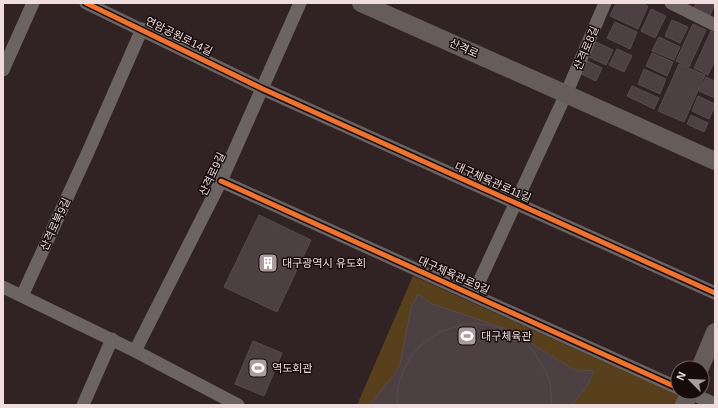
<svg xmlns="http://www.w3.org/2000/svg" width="718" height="408" font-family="Arial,'Noto Sans KR',sans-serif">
<rect width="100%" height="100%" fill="#312324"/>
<path fill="#58401c" d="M413,276L680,396L676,405H357Z"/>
<path fill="#4c4043" stroke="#574b4f" d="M616,3H642L648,6L638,29L610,16Z
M696,3H715L709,18L692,11Z
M651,9L666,16L655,38L641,31Z
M672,20L688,27L680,43L665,36Z
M615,22L637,32L630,49L607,38Z
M693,24L706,30L689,67L676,61Z
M711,31L715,33V60L708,75L694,68Z
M659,37L680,47L674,60L652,51Z
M596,42L613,50L606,65L589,57Z
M617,49L632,56L624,72L609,65Z
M652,53L673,62L667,76L646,66Z
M587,61L602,68L596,81L581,74Z
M679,64L705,75L684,122L658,111Z
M644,69L666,79L660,94L638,84Z
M706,77L715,81V98L699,91Z
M632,86L659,98L654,109L627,96Z
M698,96L715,104V106L709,119L692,111Z
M691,115L708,123L704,132L687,124Z
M259,215L311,240L277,312L224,287Z
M418,294L432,304L507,329L575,370L594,371L587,386L572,405H369L394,375L400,364L411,308Z
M467,324H480L493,326L506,330L526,343L534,352L546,372L550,383L552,405H397V393L400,380L405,368L411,356L420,346L430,338L442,331L454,327Z
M253,341L282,353L264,396L235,384Z"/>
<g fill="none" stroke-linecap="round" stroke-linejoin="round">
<path stroke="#6b6463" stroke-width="13" d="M86,3L263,89L715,293
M671,3L715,25
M3,70L33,3
M221,181L678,388
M3,287L135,351L238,405
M473,295L566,94L605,3
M22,296L88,152L142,29
M135,351L221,181L300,3
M688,392L715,404
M83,405L112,339"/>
<path stroke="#665d5b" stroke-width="18" d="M361,3L566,94L715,161
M700,368L715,332
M684,405L690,392"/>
<g stroke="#170b0c" stroke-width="8">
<path id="cycleway" d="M86,3L263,89L715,293
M221,181L678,388"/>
</g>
<use href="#cycleway" stroke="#ef722f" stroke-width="5"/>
</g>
<defs>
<g id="building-square" transform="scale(1)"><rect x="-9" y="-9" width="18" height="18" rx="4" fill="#ac9c9d" stroke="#170b0c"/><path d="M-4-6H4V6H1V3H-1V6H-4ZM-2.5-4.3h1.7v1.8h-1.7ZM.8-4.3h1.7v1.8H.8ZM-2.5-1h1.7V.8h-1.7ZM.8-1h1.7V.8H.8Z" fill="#fff"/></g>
<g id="stadium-square" transform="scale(1)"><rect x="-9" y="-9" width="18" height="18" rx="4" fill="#ac9c9d" stroke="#170b0c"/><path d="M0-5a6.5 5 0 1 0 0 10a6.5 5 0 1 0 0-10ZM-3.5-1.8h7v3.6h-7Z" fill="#fff"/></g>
</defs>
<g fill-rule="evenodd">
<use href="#building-square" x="268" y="263"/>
<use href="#stadium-square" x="467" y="336"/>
<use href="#stadium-square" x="258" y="368"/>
</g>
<g text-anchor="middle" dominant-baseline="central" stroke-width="3" stroke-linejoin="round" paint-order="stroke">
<g font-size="11" fill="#efddde" stroke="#170b0c">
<text transform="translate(179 36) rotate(26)">연암공원로14길</text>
<text transform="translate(464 48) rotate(24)">산격로</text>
<text transform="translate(586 48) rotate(-67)">산격로8길</text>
<text transform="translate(212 174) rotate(-65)">산격로9길</text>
<text transform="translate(493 182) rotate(24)">대구체육관로11길</text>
<text transform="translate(55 224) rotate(-65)">산격로북9길</text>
<text transform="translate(454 275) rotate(24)">대구체육관로9길</text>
</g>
<g font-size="11" fill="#efddde" stroke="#170b0c" text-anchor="start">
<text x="282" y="263">대구광역시 유도회</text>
<text x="481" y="336">대구체육관</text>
<text x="272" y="368">역도회관</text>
</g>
</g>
<rect width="718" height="408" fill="none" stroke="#efddde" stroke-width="8"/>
<g transform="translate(690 380) rotate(294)"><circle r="19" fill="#170b0c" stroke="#6d5f60"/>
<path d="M0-3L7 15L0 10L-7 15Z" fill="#ac9c9d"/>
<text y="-6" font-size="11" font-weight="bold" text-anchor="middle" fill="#efddde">N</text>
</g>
</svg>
